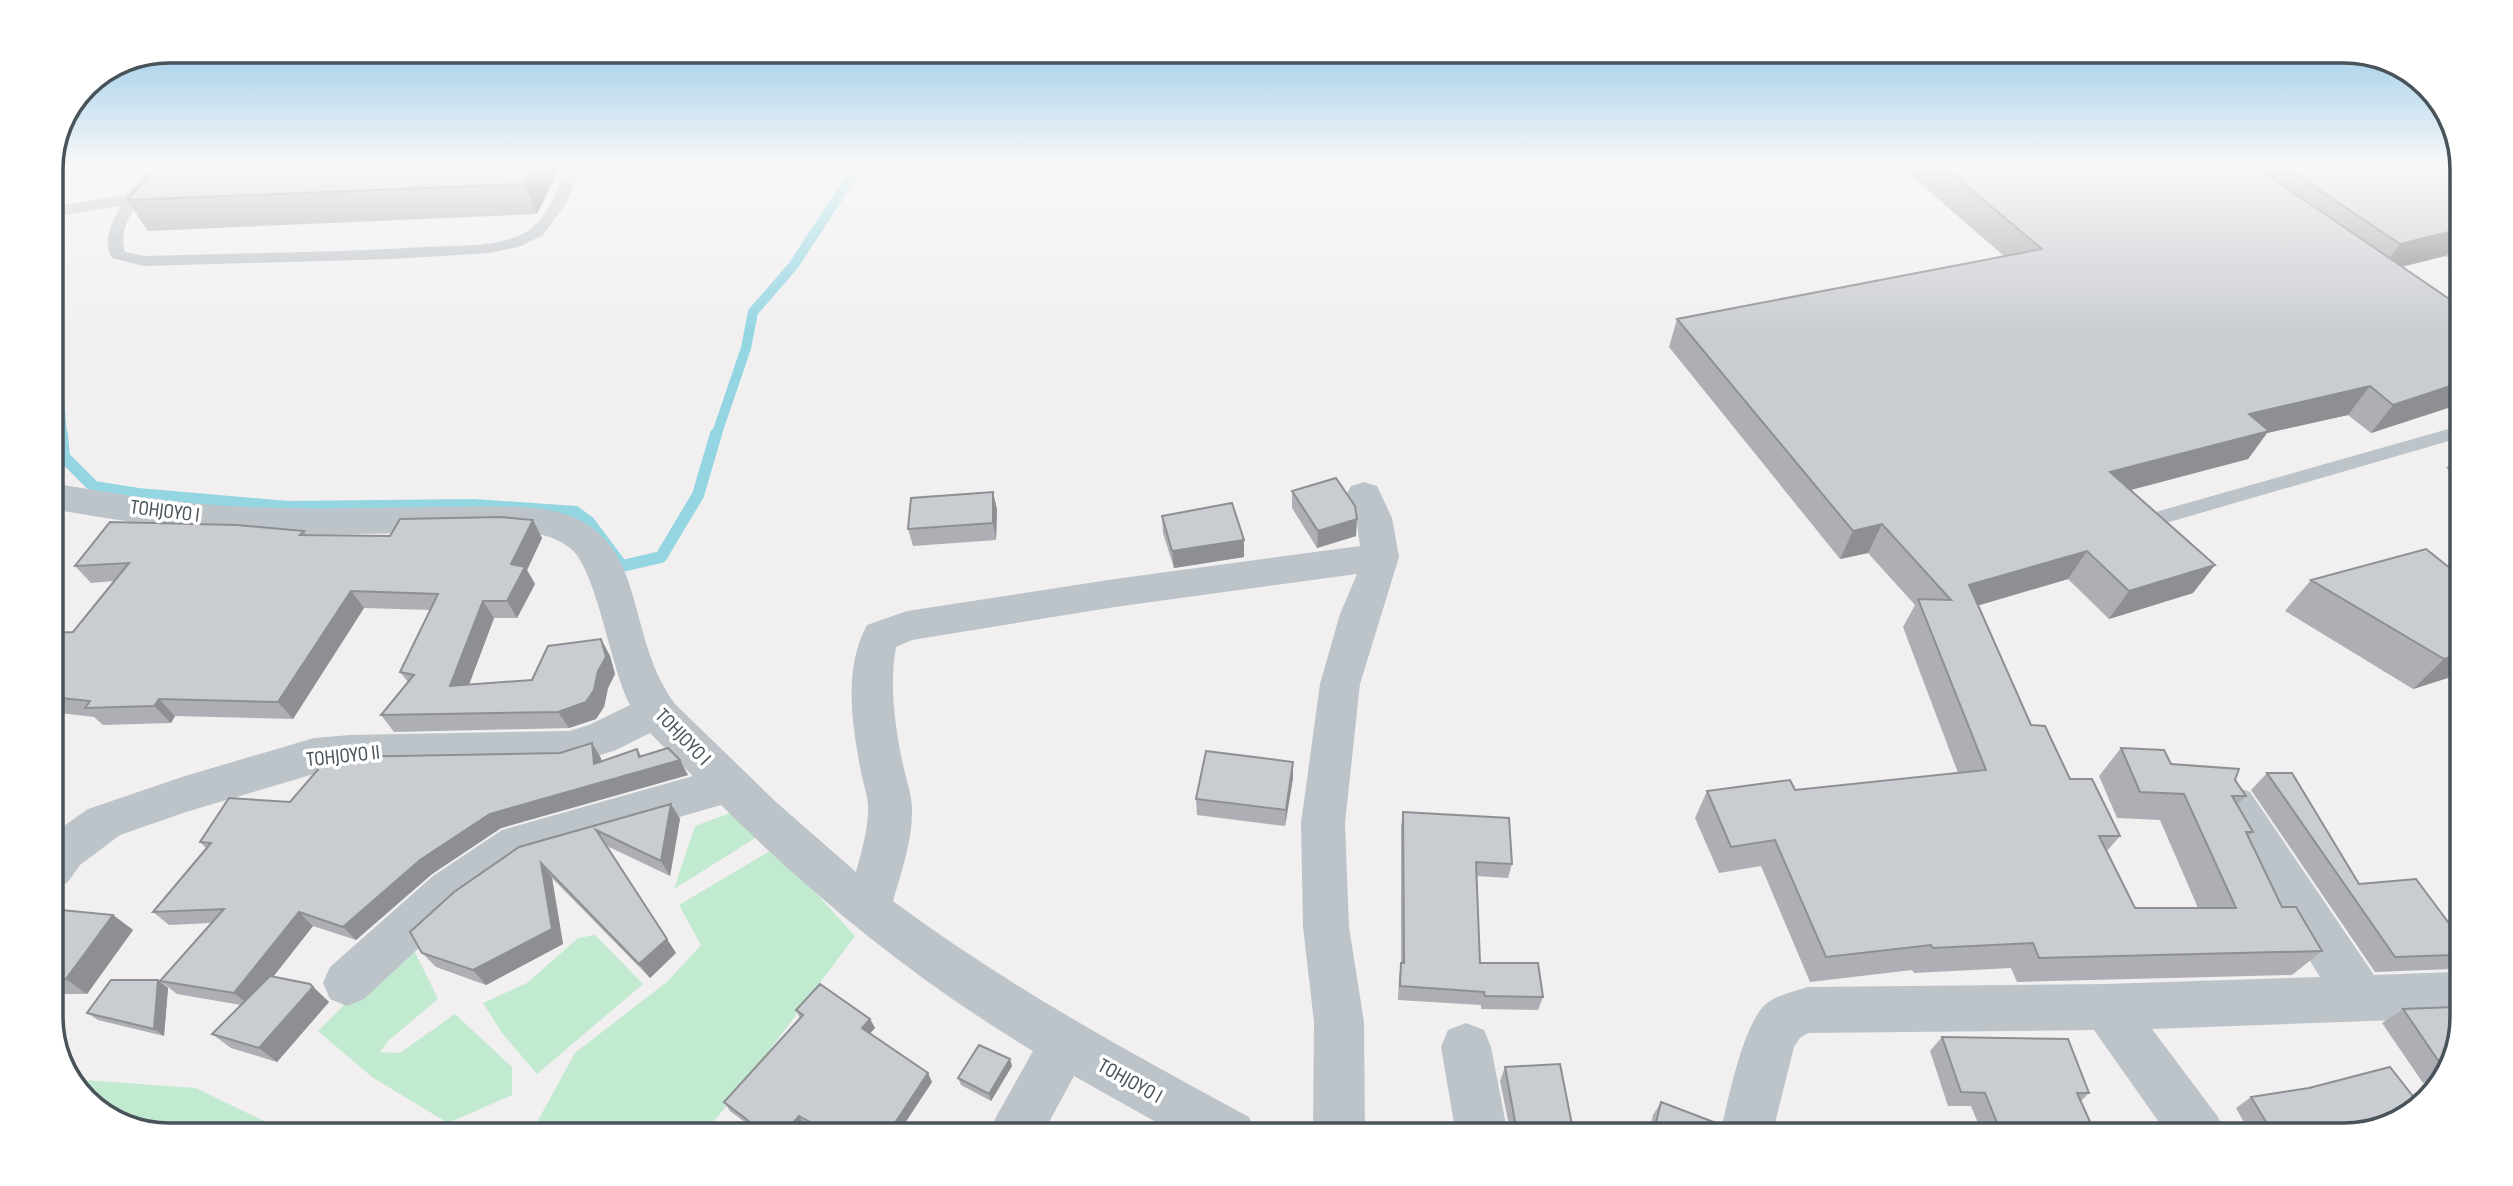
<svg xmlns="http://www.w3.org/2000/svg" width="2513" height="1186" font-family="'Sofia Sans Condensed',sans-serif">
<rect width="100%" height="100%" fill="#f1efef"/>
<path fill="#c2ead0" d="M741,809L760,835L674,889L695,826Z
M775,848L855,936L736,1095L702,1135H530L575,1053L668,981L701,945L679,905Z
M595,935L643,984L537,1074L502,1033L483,1003L527,983L578,938Z
M409,940L438,999L388,1041L380,1052L400,1053L455,1014L512,1067V1095L448,1123L372,1077L318,1031Z
M70,1079L196,1088L280,1129L307,1135H169L123,1126Z"/>
<g fill="none" stroke-linecap="round" stroke-linejoin="round">
<path stroke="#94d5e2" stroke-width="10" d="M51,344L57,372L62,436
M716,436L746,348L753,312L793,266L858,167"/>
<path stroke="#94d5e2" stroke-width="12" d="M62,434L64,457L94,487L138,494L288,507L474,505L575,512L589,522L622,566L661,557L698,495L716,434"/>
<path fill="#bcc4ca" fill-rule="evenodd" d="M153,167H169C151,191 115,217 125,252L144,256C238,253 332,253 425,247C458,245 501,249 529,230C548,217 558,187 567,167H582L567,202L543,235L519,247L489,253L392,259L144,266L112,258C102,240 112,224 120,206L51,217V207L125,195Z
M2459,426V438L2159,525L2152,523L2149,518L2152,513Z"/>
<path fill="#bcc4ca" fill-rule="evenodd" d="M1364,482L1377,486L1392,518L1399,557L1360,684L1345,823L1349,927L1364,1022L1365,1135H1313L1314,1022L1303,927L1301,823L1320,684L1340,614L1357,574L1115,607L912,640L896,647C889,686 895,726 903,765C906,778 911,792 912,807C913,839 902,870 893,901C1005,984 1126,1051 1249,1117L1257,1135H1179L1074,1076L1042,1135H988L996,1117L1033,1051C918,982 816,899 721,805L530,860L465,905L364,999L347,1006L330,999L323,983L330,967L433,876L502,830L693,776L650,733L616,750L569,765L350,769L314,774L186,812L120,835L80,865L67,883L51,889V835L88,809L185,776L314,738L350,735L569,731L589,725L630,705C610,667 597,569 570,548C543,526 505,533 473,533C397,532 321,537 245,533C180,530 115,520 51,509V483C116,494 180,504 246,507C338,511 430,505 522,507C657,514 617,625 675,704L776,802L856,872C862,850 869,827 868,804C867,793 863,783 861,772C852,724 843,669 867,625L907,611L1115,579L1360,546L1356,518L1346,495L1351,486Z
M2234,786L2250,792L2374,975L2454,972V1018L2152,1029L2218,1117L2226,1135H2168L2094,1030L1808,1033L1800,1038L1794,1047L1772,1135H1720C1727,1104 1743,1022 1767,1003C1778,995 1795,991 1808,987L2106,984L2320,977L2212,805L2218,792Z
M1466,1023L1484,1030L1491,1047L1508,1135H1456L1441,1047L1448,1030Z"/>
</g>
<path fill="#adafb4" d="M68,167H150L147,169L71,170Z
M155,167H560L537,214L148,231L127,200Z
M1901,167H2462L2461,265L2445,256L2402,267L2461,307L2460,404L2371,433L2348,415L2267,433L2248,459L2131,490L2193,593L2109,619L2068,579L1978,605L2031,725L2070,779L2120,836L2107,851L2135,908H2198L2160,820L2117,818L2099,776L2121,748L2171,764L2235,780L2246,796L2237,805L2253,832L2248,836L2282,907L2322,951L2292,975L2017,982L2011,968L1914,973L1912,970L1810,982L1761,866L1719,873L1695,818L1707,791L1795,790L1958,773L1903,627L1915,605L1868,553L1840,559L1669,347L1677,319L2004,256Z
M2459,453V477L2446,468Z
M1292,491L1356,536L1317,548L1292,508Z
M993,492L997,510L996,540L913,546L908,529Z
M1162,516L1244,540V557L1174,568L1163,533Z
M533,520L542,538L527,570L535,584L517,618H494L469,685L532,680L601,639L610,656L615,674L608,688L604,707L596,719L569,728L394,732L381,715L408,682L400,672L430,610L364,608L293,719L175,716L171,723L103,725L94,717L51,712V633L73,632L114,581L91,583L75,566L304,531L307,535L390,536Z
M2458,567L2457,675L2413,689L2285,611L2311,580L2451,569Z
M637,749L641,756L688,775L501,828L432,874L356,940L313,926L273,977L310,984L329,1002L277,1062L231,1048L212,1034L241,1005L177,994L160,981L211,923L169,925L153,912L206,848L200,842L290,802L601,758V761Z
M1293,762V778L1285,826L1197,815L1196,799Z
M2267,773L2359,884L2454,930V968L2452,969L2375,972L2251,790Z
M671,804L680,819L670,876L607,846L676,953L650,978L552,878L563,944L486,985L436,967L422,953L519,847Z
M1403,812L1512,864L1508,878L1476,876L1480,963L1543,997L1538,1010L1481,1009V1005L1398,1000L1399,976L1401,963V826Z
M51,909L113,915L133,930L87,994H51Z
M158,980L168,988L164,1036L98,1020L87,1013Z
M2403,1009L2453,1063L2438,1081L2423,1083L2382,1023Z
M796,1010L870,1019L875,1028L870,1033L932,1082L897,1135H823L804,1125L795,1135H762L730,1111L724,1102L800,1018Z
M1942,1037L2089,1093L2081,1101L2096,1135H1983L1971,1106H1948L1930,1051Z
M1012,1066L991,1101L961,1085L958,1078Z
M1505,1067L1574,1135H1505L1509,1125L1500,1081Z
M2251,1097L2344,1135H2251L2236,1108Z
M1661,1102L1722,1135H1648L1653,1115Z"/>
<path fill="#8d8f92" d="M533,167H560L537,214L524,184Z
M2461,229V234L2445,256L2380,272L2400,244Z
M2460,383V404L2371,433L2393,405Z
M2370,386L2348,415L2267,433L2248,459L2092,500L2110,472L2249,414Z
M993,492L997,510L996,540L993,523Z
M1357,519L1356,536L1317,548L1318,531Z
M533,520L542,538L527,570L535,584L517,618L507,601L511,564Z
M1882,524L1868,553L1840,559L1853,531Z
M1244,540V557L1174,568L1172,551Z
M2087,551L2068,579L1953,613L1969,585Z
M2215,565L2193,593L2109,619L2129,591Z
M351,591L364,608L293,719L278,702Z
M483,601L494,618L462,703L450,686Z
M601,639L610,656L615,674L608,688L604,707L596,719L569,728L558,712Z
M2457,655V675L2413,689L2444,659Z
M159,699L175,716L171,723L154,706Z
M592,743L601,758L603,778L594,764Z
M637,749L645,763L680,760L688,775L501,828L432,874L356,940L343,927L420,860L490,814L639,757Z
M1293,762V778L1285,826L1286,810Z
M671,804L680,819L670,876L661,861Z
M596,830L676,953L650,978L639,964Z
M541,863L552,878L563,944L486,985L473,970Z
M299,912L313,926L250,1006L234,993Z
M113,915L133,930L87,994L66,979Z
M158,980L168,988L164,1036L154,1029Z
M310,984L329,1002L277,1062L259,1048Z
M870,1019L875,1028L867,1037L862,1028Z
M1010,1059L1012,1066L991,1101L989,1094Z
M928,1073L932,1082L897,1135H887Z
M799,1116L804,1125L795,1135H782Z"/>
<path fill="#c9ccd1" stroke="#8d8f92" stroke-width="2" d="M155,167H533L524,184L127,200Z
M1944,167H2256L2461,307L2460,383L2393,405L2370,386L2249,414L2269,431L2110,472L2215,565L2129,591L2087,551L1969,585L2031,725L2045,726L2070,779H2092L2120,836H2099L2135,908H2236L2184,794L2140,792L2121,748L2164,750L2171,764L2239,769L2235,780L2246,796H2232L2253,832H2246L2282,907H2296L2322,951L2039,958L2033,943L1933,948L1931,945L1826,957L1775,840L1731,847L1707,791L1790,780L1795,790L1986,770L1918,599L1951,600L1882,524L1853,531L1677,319L2042,249Z
M2285,167H2462L2461,229L2400,244Z
M1336,478L1355,506L1357,519L1318,531L1292,491Z
M993,492V523L908,529L911,498Z
M1232,503L1244,540L1172,551L1162,516Z
M501,517L533,520L511,564L525,567L507,601H483L450,686L532,680L548,646L601,639L606,657L598,671L594,690L586,702L558,712L381,715L414,675L400,672L438,594L351,591L278,702L159,699L154,706L85,708L90,701L51,697V633L73,632L129,563L75,566L110,522L237,525L304,531L300,535L390,536L400,519Z
M2426,549L2451,569L2458,567L2457,655L2444,659L2311,580Z
M592,743L594,764L637,749L639,757L668,748L680,760L490,814L420,860L343,927L299,912L234,993L160,981L224,909L153,912L211,843L200,842L229,798L290,802L327,759L338,757L560,753Z
M1206,751L1293,762L1286,810L1196,799Z
M2267,773H2292L2359,884L2416,879L2454,930V955L2395,957Z
M671,804L661,861L596,830L667,939L639,964L541,863L552,929L473,970L422,953L410,932L454,892L519,847Z
M1403,812L1509,818L1512,864L1476,862L1480,963H1538L1543,997L1485,996L1484,992L1400,986L1401,963H1404Z
M51,909L113,915L66,979H51Z
M270,976L310,984L313,987L259,1048L212,1034Z
M111,980H158L154,1029L87,1013Z
M820,984L870,1019L862,1028L928,1073L887,1135H833L799,1116L782,1135H767L724,1102L803,1015L796,1010Z
M2454,1007L2453,1063L2448,1068L2444,1069L2403,1009Z
M1942,1037L2068,1039L2089,1093H2077L2096,1135H2002L1985,1093L1961,1092Z
M979,1045L1010,1059L989,1094L958,1078Z
M1560,1064L1574,1135H1511L1509,1125L1515,1121L1505,1067Z
M2390,1067L2419,1104L2410,1115L2344,1135H2274L2251,1097L2309,1088Z
M1661,1102L1724,1126L1722,1135H1653Z
M1772,1131H1778L1785,1135H1769Z"/>
<linearGradient id="sky" x2="0" y2="1"><stop stop-color="#86c1e6"/><stop offset="0.5" stop-color="#f9f8f8"/><stop offset="1" stop-color="#f9f8f8" stop-opacity="0"/></linearGradient>
<rect width="2513" height="333" fill="url(#sky)"/>
<g text-anchor="middle" dominant-baseline="central" stroke-width="7" stroke-linejoin="round" paint-order="stroke">
<g font-size="21" fill="#49535a" stroke="#fff">
<text transform="translate(165 511) rotate(7)">TOHJOYO I</text>
<text transform="translate(683 737) rotate(46)">TOHJOYO I</text>
<text transform="translate(343 756) rotate(-6)">TOHJOYO II</text>
<text transform="translate(1130 1081) rotate(29)">TOHJOYO I</text>
</g>
</g>
<path d="M0 0H2513V1186H0ZM169 63H2344A106 106 0 0 1 2450 169V1017A106 106 0 0 1 2344 1123H169A106 106 0 0 1 63 1017V169A106 106 0 0 1 169 63Z" fill="#fff" fill-rule="evenodd"/>
<path fill="none" stroke="#49535a" stroke-width="3.5" d="M169 63H2344A106 106 0 0 1 2450 169V1017A106 106 0 0 1 2344 1123H169A106 106 0 0 1 63 1017V169A106 106 0 0 1 169 63Z"/>
</svg>
